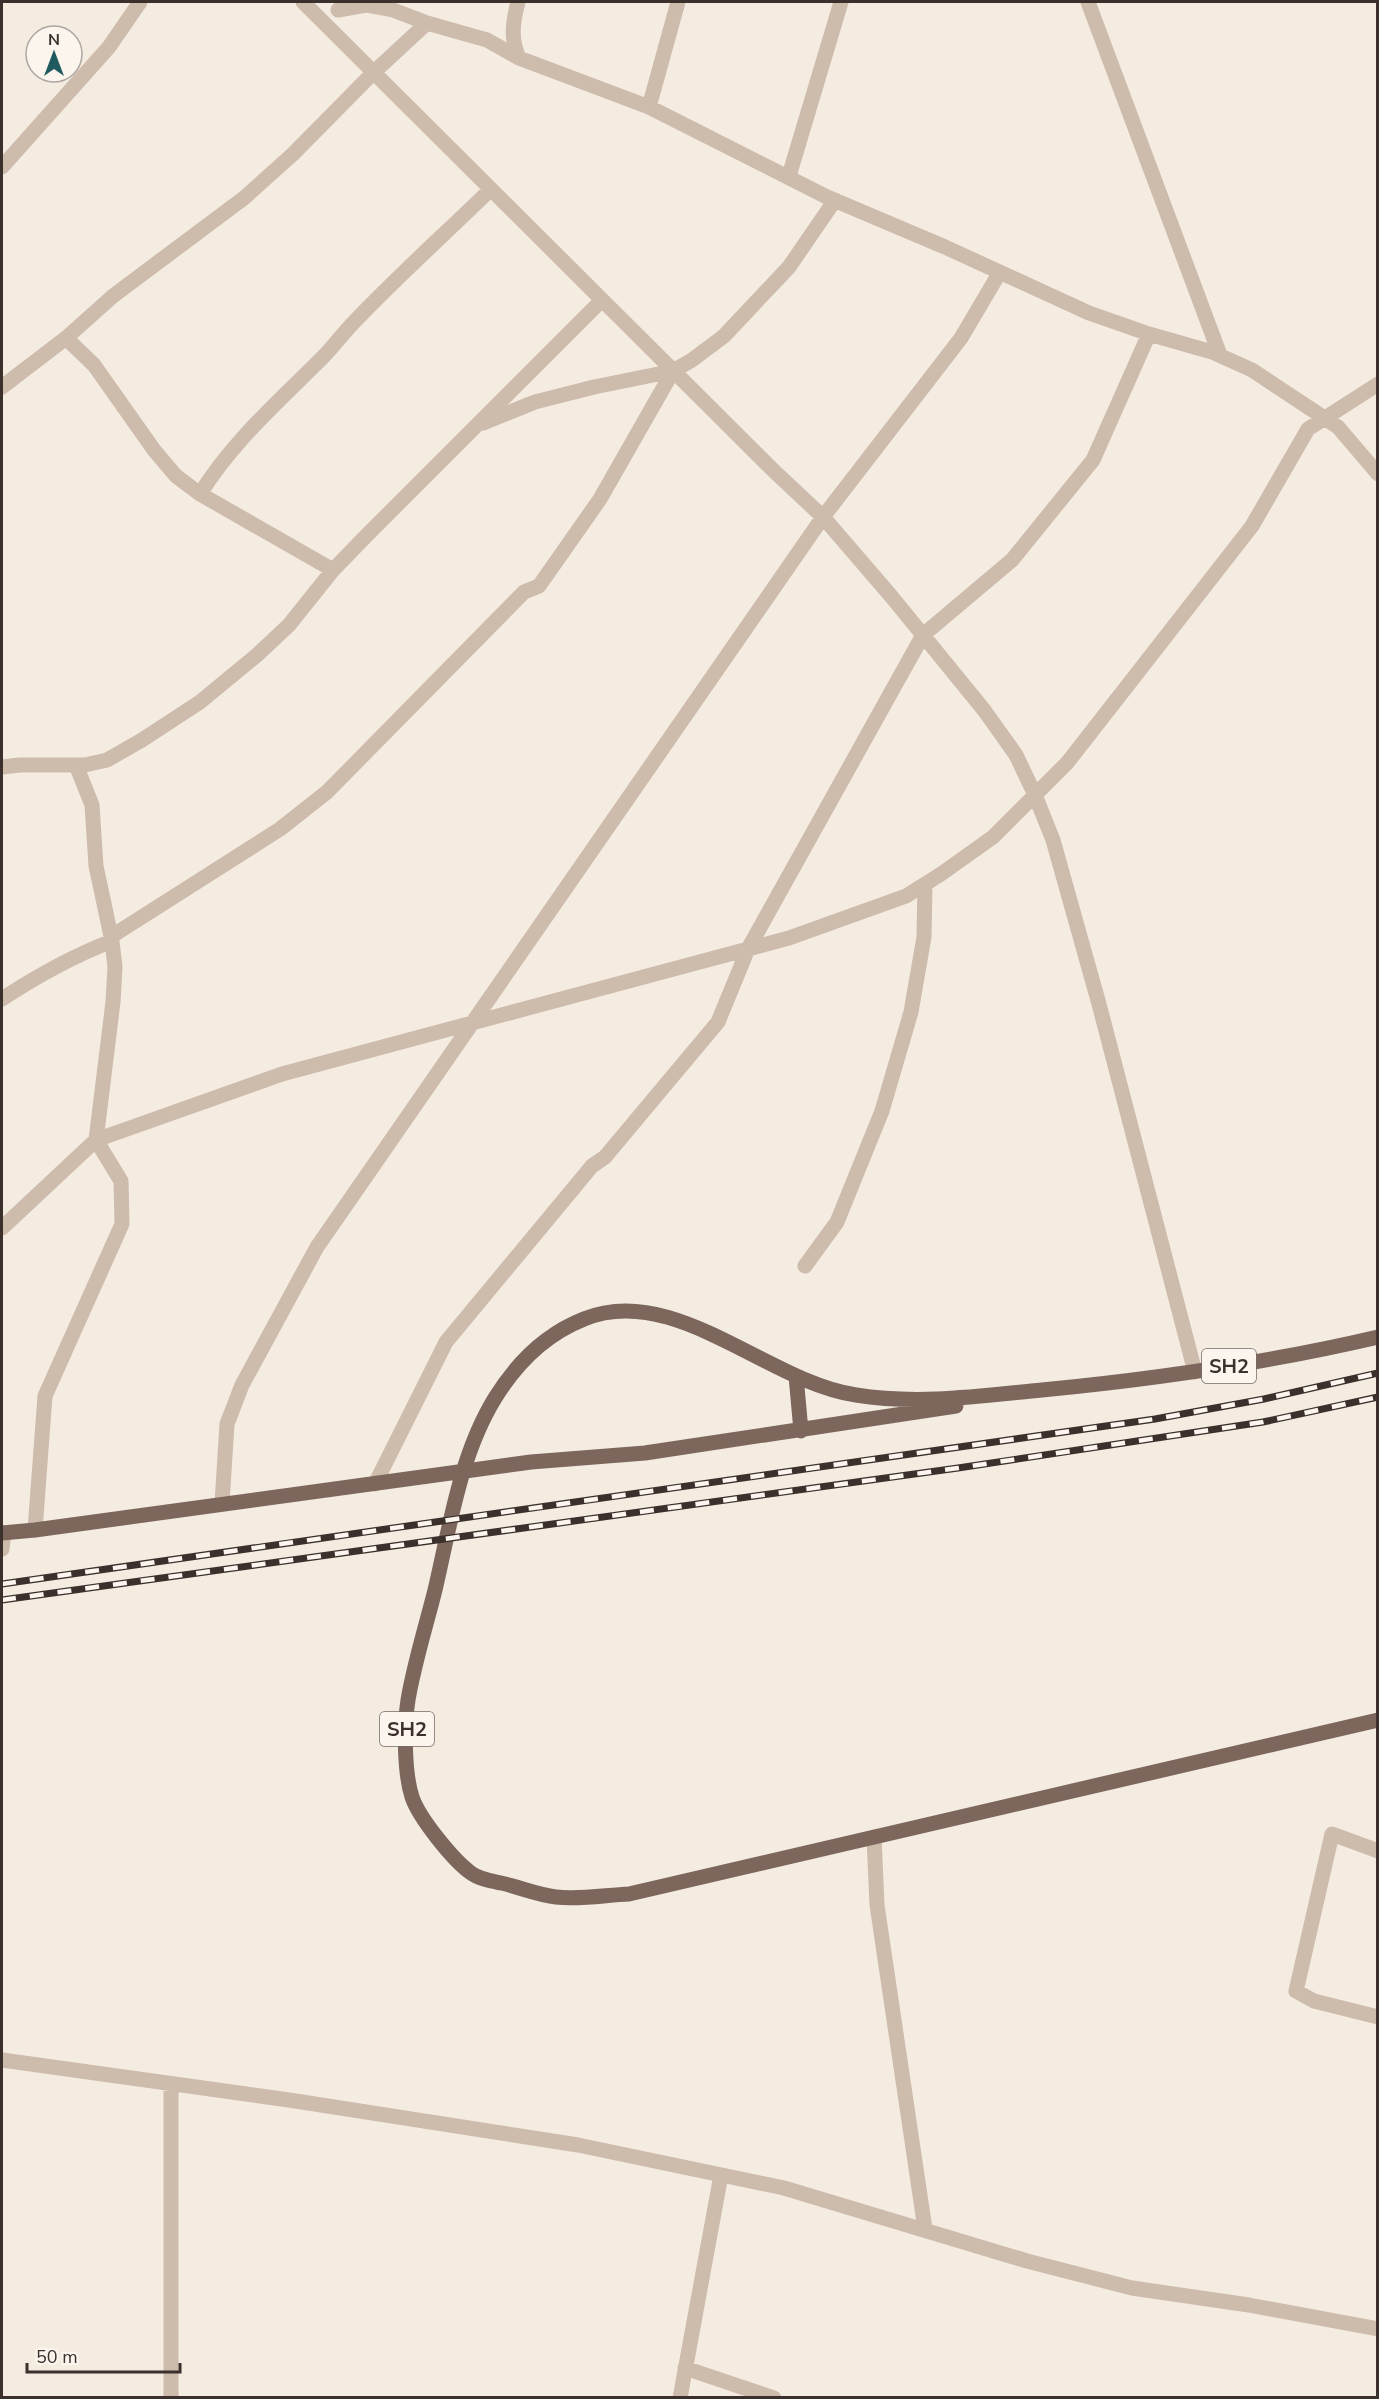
<svg xmlns="http://www.w3.org/2000/svg" width="1379" height="2399" font-family="'Nunito Sans',sans-serif">
<rect width="100%" height="100%" fill="#f4ebe1"/>
<g fill="none" stroke-linecap="round" stroke-linejoin="round">
<path stroke="#cdbbac" stroke-width="15" d="M303,2L774,471L823,517L891,596L984,710L1016,755L1035,795L1053,840L1099,1004L1195,1372
M518,2C513,21 510,39 519,58L649,107L827,197L945,247L1089,313L1149,334L1212,352L1252,370L1338,427L1378,474
M1088,2L1220,355
M338,10L366,5L393,10L427,23L487,40L519,58
M649,107L678,2
M2,167L109,47L140,2
M789,176L841,2
M66,338L94,365L154,450L176,476L200,494L333,570
M2,387L66,338L113,296L244,198L293,154L374,72L427,23
M483,423L535,402L594,387L673,371L692,360L724,336L789,267L835,200
M200,494C232,442 279,401 322,358C334,346 344,332 356,320C399,275 446,233 491,189
M2,767L20,765H85L107,760L142,740L200,702L257,655L289,625L333,570L368,534L602,300
M112,936L280,829L327,792L524,592L539,586L600,499L673,371
M2,999C37,976 73,956 112,941
M2,1228L96,1140L282,1074L789,938L906,896L941,874L993,837L1067,763L1252,526L1308,429L1378,384
M805,1266L837,1222L882,1111L911,1012L924,937L925,885
M375,1484L446,1342L592,1166L605,1157L718,1022L748,949L923,635L1012,560L1093,460L1149,334
M222,1503L227,1424L242,1385L317,1247L823,517L961,338L1000,272
M35,1530L45,1396L122,1224L121,1181L96,1140L113,1002L115,967L112,941L96,866L92,805L76,765
M2,1549L4,1533
M874,1837L877,1905L925,2229
M1378,1851L1332,1834L1296,1991L1314,2001L1378,2017
M2,2060L289,2100L578,2145L784,2188L1027,2261L1132,2288L1249,2305L1378,2329
M171,2084V2398
M685,2368L774,2398
M680,2398L721,2175"/>
<path stroke="#7d675c" stroke-width="15" d="M1378,1337C1267,1363 1155,1379 1042,1390C980,1396 918,1405 856,1395C769,1383 674,1282 584,1319C546,1334 516,1364 495,1398C460,1455 450,1526 435,1590C426,1626 414,1664 408,1700C404,1726 404,1772 412,1797C419,1818 453,1860 471,1873C479,1879 491,1881 501,1883C519,1887 538,1895 556,1897C579,1900 606,1895 629,1894L1378,1720
M796,1376L801,1431
M2,1533L35,1530L531,1462L645,1453L956,1406"/>
<g stroke="#3b302b" stroke-width="7">
<path id="rail" d="M2,1584L1155,1419L1264,1399L1378,1373
M2,1600L958,1468L1263,1422L1378,1397"/>
</g>
<use href="#rail" stroke="#fbf5ee" stroke-width="4.5" stroke-dasharray="14" stroke-linecap="butt"/>
</g>
<g text-anchor="middle" dominant-baseline="central" stroke-width="6" stroke-linejoin="round" paint-order="stroke">
<g fill="#fbf5ee" stroke="#756b66" stroke-width="1.5">
<rect x="1202" y="1349" width="54" height="34" rx="4.5"/>
<rect x="380" y="1712" width="54" height="34" rx="4.5"/>
</g>
<g font-size="20" font-weight="bold" fill="#3b302b">
<text x="1229" y="1366">SH2</text>
<text x="407" y="1729">SH2</text>
</g>
</g>
<rect width="1379" height="2399" fill="none" stroke="#3b302b" stroke-width="6"/>
<g transform="translate(54 54)"><circle r="28" fill="#fbf5ee" stroke="#aea6a0" stroke-width="1.5"/>
<path d="M0-4.5L10 22L0 15L-10 22Z" fill="#1f5a5e"/>
<text y="-9" font-size="16" font-weight="bold" text-anchor="middle" fill="#3b302b">N</text>
</g>
<path d="M27 2363v9h153v-9" fill="none" stroke="#3b302b" stroke-width="3"/>
<text x="36" y="2363" font-size="18" fill="#3b302b" stroke="#fbf5ee" stroke-width="4.5" paint-order="stroke">50 m</text>
</svg>
